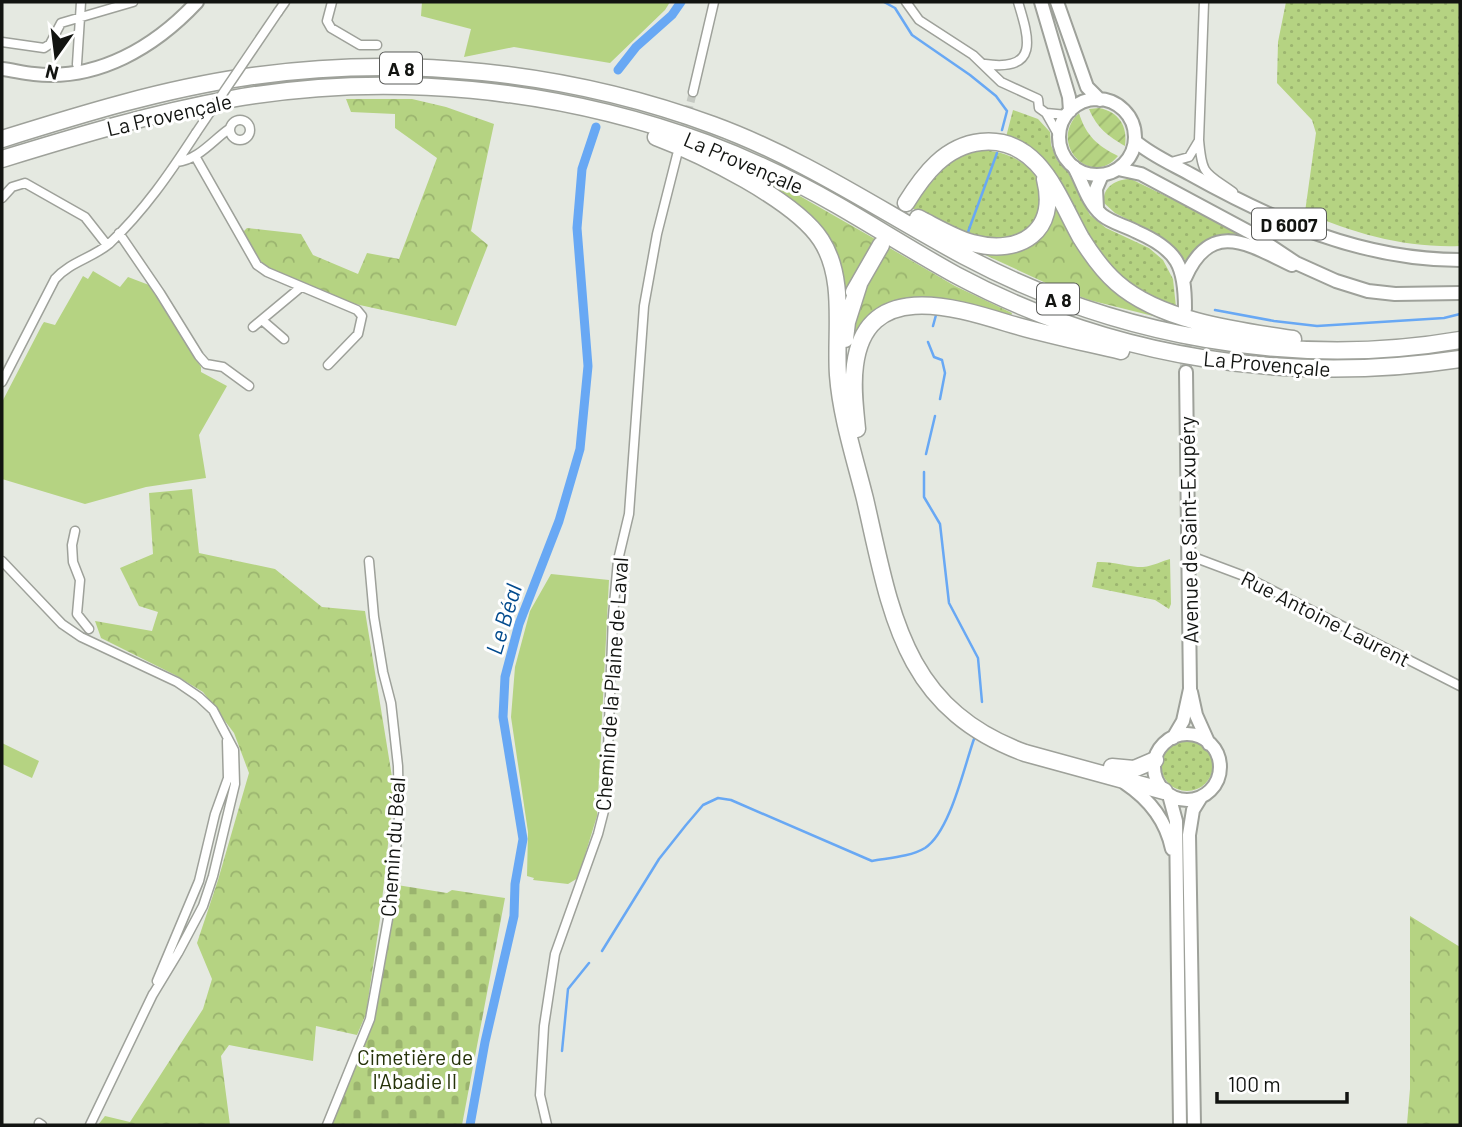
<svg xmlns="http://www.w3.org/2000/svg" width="1462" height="1127" font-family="Barlow,sans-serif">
<defs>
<pattern id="grass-dots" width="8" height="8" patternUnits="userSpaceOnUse" patternTransform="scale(1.75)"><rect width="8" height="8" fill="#b5d382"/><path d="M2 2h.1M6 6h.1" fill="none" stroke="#9bb46f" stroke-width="1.8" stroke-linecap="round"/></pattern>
<pattern id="forest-crowns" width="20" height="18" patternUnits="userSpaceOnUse" patternTransform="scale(1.75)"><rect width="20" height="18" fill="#b5d382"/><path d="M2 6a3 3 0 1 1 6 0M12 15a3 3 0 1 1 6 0" fill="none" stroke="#9bb46f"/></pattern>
<pattern id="cemetery-stones" width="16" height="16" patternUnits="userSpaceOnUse" patternTransform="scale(1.75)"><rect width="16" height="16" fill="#b5d382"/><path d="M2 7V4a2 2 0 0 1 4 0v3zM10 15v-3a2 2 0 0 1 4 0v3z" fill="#9bb46f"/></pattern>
<pattern id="garden-furrows" width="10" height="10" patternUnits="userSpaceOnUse" patternTransform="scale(1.75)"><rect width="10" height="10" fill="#b5d382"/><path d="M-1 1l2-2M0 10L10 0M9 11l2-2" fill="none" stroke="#9bb46f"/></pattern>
</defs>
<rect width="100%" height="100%" fill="#e5e9e1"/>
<path fill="url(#grass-dots)" d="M1286,2H1460V246C1406,248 1354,234 1305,212L1316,133L1312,120L1277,83L1278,42Z
M1013,110L1038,119L1050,132L1051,145L1057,160L1068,172L1090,215L1106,228L1149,248L1163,260L1173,279L1176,307L1154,300L1115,276L1086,235L1046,162L1027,145L1006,137Z
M979,150C1065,153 1058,246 993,239C963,236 938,222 912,208C931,184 947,155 979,150Z
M1131,179L1180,203L1182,199L1241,234L1238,237L1203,244L1186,261L1162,237L1115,213L1104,203C1102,187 1116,179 1131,179Z
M1170,559L1171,604L1169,609L1155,600L1092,587L1097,562C1112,561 1127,567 1143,567C1154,566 1161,561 1170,559Z
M1161 765a26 26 0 1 1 52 0a26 26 0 1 1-52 0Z"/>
<path fill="url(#forest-crowns)" d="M346,99H412L446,107L494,124L471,231L488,245L456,326L355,304L284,278L261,264L243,232L247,228L301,234L313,255L358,274L367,253L399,259L437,158L395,128V114L351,112Z
M741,168L791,191L875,239L841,302L832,250L740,171Z
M1055,201L1084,252L1193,326L1089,300L1048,284L981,253C1019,246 1052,248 1055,201Z
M888,247L955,286L1012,313L1010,319L898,302L850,361C849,313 866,287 888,247Z
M192,489L199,553L275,569L322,607L365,611L394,789L380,919L366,1014L357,1035L316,1026L313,1061L229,1045L221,1056L230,1125H98L105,1116L130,1122L203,1009L212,979L197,943L218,880L249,773L234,733L203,692L175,675L101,638L95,621L152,631L158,612L139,606L120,568L153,554L149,493Z
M1410,916L1460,947V1125L1407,1124L1410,1089Z"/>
<path fill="url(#cemetery-stones)" d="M397,885L447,893L452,890L505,898L462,1125H330L373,1020Z"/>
<path fill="#b5d382" d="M422,2H670L665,10L610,63L514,47L464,57L471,29L421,16Z
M93,271L120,287L128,277L149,285L201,367V372L227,386L199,435L206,478L146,487L85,504L2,479V402L42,325L44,322L55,325L83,276L88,279Z
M551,574L609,580L597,816L578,878L568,884L533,880L534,878L527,876L528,832L511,717L515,667L530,611Z
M2,743L39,761L32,778L2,764Z"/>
<path fill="url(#garden-furrows)" d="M1099,108C1119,112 1128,126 1125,146C1108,136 1097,128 1089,109Z
M1079,113C1086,136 1098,146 1118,156C1091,189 1047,143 1079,113Z"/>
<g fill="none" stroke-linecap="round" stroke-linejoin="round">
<path stroke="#68a8f4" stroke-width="2.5" d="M884,2L895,8L912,35L970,75L996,96L1007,111L1002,130
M968,232L997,153
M1215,310L1274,321L1317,326L1444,318L1460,314
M933,326L936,315
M928,342L934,357L942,360L945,373L940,399
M926,454L935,416
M924,472V497L940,524L949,603L978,658L982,702
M602,951L659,859L686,825L703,805L718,798L731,800L872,861C888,858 910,857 925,848C950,832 964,767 974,739
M562,1051L568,989L589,963"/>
<path stroke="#68a8f4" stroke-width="9" d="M618,70L636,47L672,15L681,2
M470,1125L485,1042L514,916L515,884L523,839L503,717L505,677L519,624L559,521L580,449L588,366L577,228L582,169L596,127"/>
<path stroke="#c5c9c2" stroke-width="8" stroke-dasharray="8 4" stroke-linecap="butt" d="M682,137L693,92"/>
<path stroke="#c5c9c2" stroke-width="12" stroke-dasharray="12 6" stroke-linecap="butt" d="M1185,309L1186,372"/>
<g stroke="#9ea19a" stroke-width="11">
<path id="street" d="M332,2L327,21L331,28L360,45H377
M906,2L919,20L973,55L1001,82L1038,99L1039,108L1046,113L1067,115
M1204,2L1199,140C1202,176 1205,172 1233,192
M278,12L285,2
M2,42L44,48L50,44L61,23L133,2
M77,64L81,2
M985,64C1040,72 1029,38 1018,2
M693,92L714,2
M1046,113L1059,136
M230 130a10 10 0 1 1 20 0a10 10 0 1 1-20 0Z
M195,156L257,265L267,272L357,310L362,316L358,334L328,365
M177,162C198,160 213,140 229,129
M1171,162L1189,157L1198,142
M2,198L12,187L25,183L85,217L107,245
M119,233L160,293L199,356L206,364L223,367L249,386
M262,320L284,339
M253,327L301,287
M2,382L55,279C70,262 92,258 109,244C144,211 170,173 196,133
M75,531L72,545L73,562L80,580L77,614L89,629
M1188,555L1244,576L1460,686
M2,561L62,624L81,637L177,682L199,697L213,710L234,750L235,784L213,876L203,906L178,953L152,996
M157,981L199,881L215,814L228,778L227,741
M39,1123L42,1125
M90,1125L153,994
M327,1125L370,1019L391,902L399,817L398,766L391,703L383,672L374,617L369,561
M547,1125L540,1095L544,1026L555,954L598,834L606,803L613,616L618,560L629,514L644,306L657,234L677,155"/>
</g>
<g stroke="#9ea19a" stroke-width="16">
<path id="secondary" d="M2,69C12,70 23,73 34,74C98,81 155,47 197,2
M1074,167C1083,183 1087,202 1102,215C1112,223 1126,226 1137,232C1178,250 1185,266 1185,309
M1097,208L1096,189L1102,175
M1185,278C1211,219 1248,244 1292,265
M1191,692L1196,715L1209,744
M1154 767a33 33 0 1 1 66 0a33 33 0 1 1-66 0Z
M1173,738L1183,721L1190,689L1186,372
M1125,783C1149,799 1166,820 1172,849
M1169,795L1176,821L1180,1125
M1194,1125L1189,835L1193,810L1201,797"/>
</g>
<g stroke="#9ea19a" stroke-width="16">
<path id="primary" d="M1041,2L1069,97L1070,111
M1057,2L1087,87L1100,100
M1059 137a38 38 0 1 1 76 0a38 38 0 1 1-76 0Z
M1135,141C1151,155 1172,164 1190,174C1274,221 1362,260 1460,260
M1118,169L1141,174L1251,233L1296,263L1336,281L1368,291L1395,294L1460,293"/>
</g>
<g stroke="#9ea19a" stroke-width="19">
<path id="highway" d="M656,137C701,154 795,200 821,240C846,278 835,332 838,375C841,416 855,459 865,499C891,612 902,708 1025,753L1164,791
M2,139C82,114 163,89 246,77C402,54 566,71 713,125C803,158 881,211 964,256C1114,336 1292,369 1460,340
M2,159C77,136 153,113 231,99C388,71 557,88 706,143C751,160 795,181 837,205C877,228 916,253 956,275C1111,358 1287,385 1460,359
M906,203C924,174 945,146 981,142C1039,136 1058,197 1081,238C1091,254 1102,270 1117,283C1160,321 1238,331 1293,339
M918,218C936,227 954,238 972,243C1021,256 1058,231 1045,179
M854,292L881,245
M845,339L847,322L859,284
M857,429C855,408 852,386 855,365C866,280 952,306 1007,323C1044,334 1083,342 1121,351
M1112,767L1134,769L1155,760"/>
</g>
<use href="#street" stroke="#fff" stroke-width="8"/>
<use href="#secondary" stroke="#fff" stroke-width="12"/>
<use href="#primary" stroke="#fff" stroke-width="12"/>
<use href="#highway" stroke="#fff" stroke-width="16"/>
<g stroke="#9ea19a" stroke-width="11" stroke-linecap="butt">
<path id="street-bridge" d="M196,133L278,12"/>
</g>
<use href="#street-bridge" stroke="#fff" stroke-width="8"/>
</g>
<g text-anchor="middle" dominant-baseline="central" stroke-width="6" stroke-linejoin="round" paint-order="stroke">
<g fill="#fff" stroke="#595a58" stroke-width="2">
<rect x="380" y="52.5" width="42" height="31" rx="5"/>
<rect x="1252" y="208.5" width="74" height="31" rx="5"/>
<rect x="1037" y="283.5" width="42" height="31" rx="5"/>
</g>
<g font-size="19" font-weight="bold" fill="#121411">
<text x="401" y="68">A 8</text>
<text x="1289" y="224">D 6007</text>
<text x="1058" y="299">A 8</text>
</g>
<g font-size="21" fill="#121411" stroke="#fff">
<text transform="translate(169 114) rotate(-13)">La Provençale</text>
<text transform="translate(744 162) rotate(23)">La Provençale</text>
<text transform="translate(1267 363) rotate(5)">La Provençale</text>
<text transform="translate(1188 530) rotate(-91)">Avenue de Saint-Exupéry</text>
<text transform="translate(1326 618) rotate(27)">Rue Antoine Laurent</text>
<text transform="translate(611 684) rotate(-86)">Chemin de la Plaine de Laval</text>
<text transform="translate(392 847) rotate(-86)">Chemin du Béal</text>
</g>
<g font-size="21" fill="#253209" stroke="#fff">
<text x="415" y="1056">Cimetière de<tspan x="415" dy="24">l'Abadie II</tspan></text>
</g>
<g font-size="23" font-style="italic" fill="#014a8d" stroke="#fff">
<text transform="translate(503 619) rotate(-73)">Le Béal</text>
</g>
</g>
<rect width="1462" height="1127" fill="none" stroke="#121411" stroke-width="7"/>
<g transform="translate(56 56) rotate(194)" stroke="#ffffff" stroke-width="5" paint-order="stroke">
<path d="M0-5L12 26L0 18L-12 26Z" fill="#121411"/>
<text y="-10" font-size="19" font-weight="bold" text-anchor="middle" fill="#121411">N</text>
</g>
<path d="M1217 1092v10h130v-10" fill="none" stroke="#121411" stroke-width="3.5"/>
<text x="1228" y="1092" font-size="21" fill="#121411" stroke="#ffffff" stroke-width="5" paint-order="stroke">100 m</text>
</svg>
